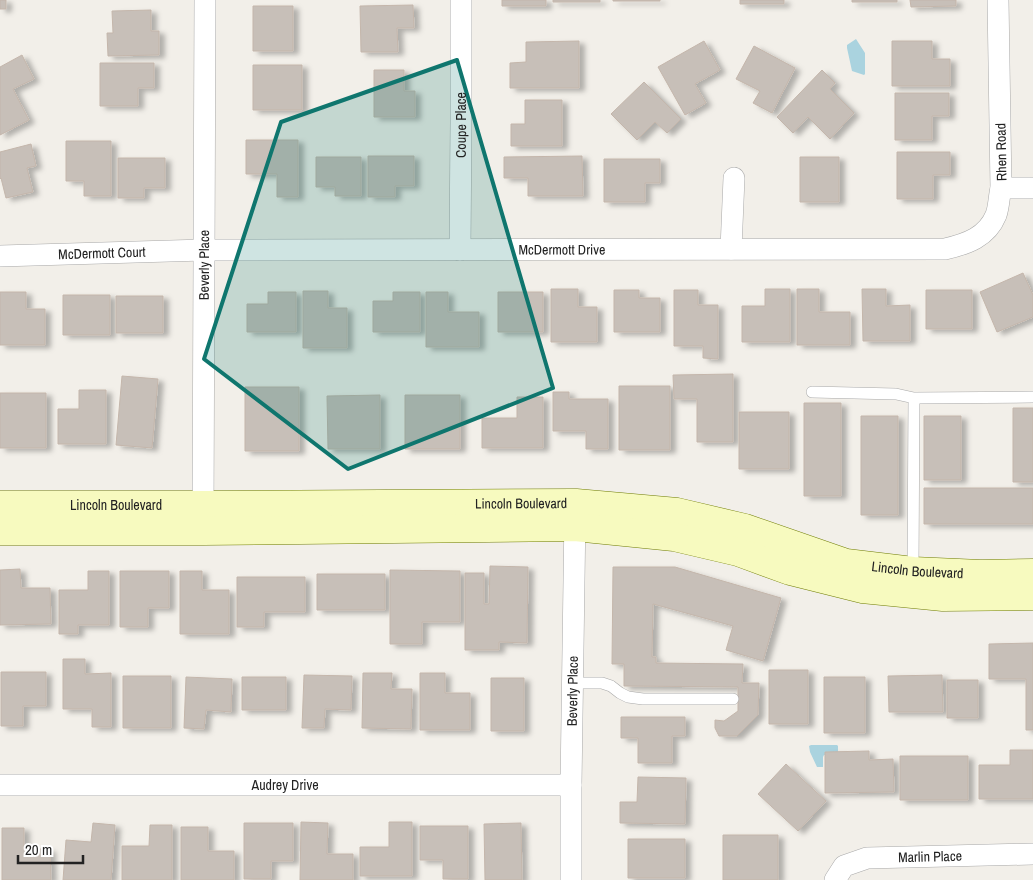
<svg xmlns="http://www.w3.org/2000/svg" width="1033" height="880" font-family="'Archivo Narrow',sans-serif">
<defs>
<filter id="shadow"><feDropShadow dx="5.5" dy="3" stdDeviation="2.5" flood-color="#0004"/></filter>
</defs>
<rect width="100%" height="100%" fill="#f2efe9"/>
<path fill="#aad3df" d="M856,39L865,53V74L864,75L852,71L847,48V45Z
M811,745H837L838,746V754L824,755L823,757V767H817L810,752L809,746Z"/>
<path fill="#c7bfb8" stroke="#c4b6ab" filter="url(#shadow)" d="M0,0H6V9H0Z
M502,0H546V6H502Z
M553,0H600V2H553Z
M613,0H660V1H613Z
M740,0H784V4H740Z
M852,0H897V2H852Z
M910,0H956V6L911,7Z
M413,5L414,28H397L398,52H361L360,6Z
M253,6H293V51H253Z
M151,10V31H159V55L108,56L107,33H113L112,11Z
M579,41V88H510V63L526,62V42Z
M704,41L720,70L695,84L706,103L685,115L658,67Z
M892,41H932V59H950V86H892Z
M754,46L795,68L772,113L753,103L760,91L736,79Z
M22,55L34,79L13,89L29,120L0,135V67Z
M100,63H154V88H138V106H100Z
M253,65H302V110H253Z
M374,70H404V91H415V117H374Z
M822,70L835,83L830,89L854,113L830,139L808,117L793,133L777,117Z
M644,82L681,119L667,133L655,122L637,140L611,114Z
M895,93H949V116H932V140H895Z
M525,100H562V146H511V124H525Z
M246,140H298V197H277V174H246Z
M66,141H111V196H84V181H66Z
M31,144L36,166L27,168L33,192L6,198L1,178L0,179V152Z
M897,152H950V175H933V199H897Z
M368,156H414V186H395V197H368Z
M582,156L583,196H528V178H504V157Z
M316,157H361V196H335V187H316Z
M800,157H839V202H800Z
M118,158H165V188H144V198H118Z
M604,159H660V183H645V202H604Z
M1023,273L1033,295V317L997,332L980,292Z
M551,289H578V307H597V342H551Z
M765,289H790V342H742V306H765Z
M797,289H819V312H850V345H797Z
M862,289H886V306L910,305V341H863Z
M614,290H639V298H660V332H614Z
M674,290H698V305H718V359L703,358V346H674Z
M926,290H972V329H926Z
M303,291H328V308H347V348H303Z
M0,292H26V309H45V345H0Z
M268,292H296V332H247V304H268Z
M393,292H420V332H373V301H393Z
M426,292H448V312H479V347H426Z
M498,292H543V332H498Z
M63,295H110V335H63Z
M116,296H163V333H116Z
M733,374V442H697V399H674L673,375Z
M122,376L158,379L152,448L116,445Z
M619,386H670V450H619Z
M245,387H299V451H245Z
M79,390H106V444H58V409H79Z
M553,392H569V399H608V449H586V431H553Z
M0,393H46V448H0Z
M380,395V449H328L327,396Z
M405,395H460V449H405Z
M517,397H543V448H482V418H517Z
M804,403H841V496H804Z
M1013,408H1033V482H1013Z
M739,412H789V469H739Z
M861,416H898V515H861Z
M924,416H961V480H924Z
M924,488H1033V524H924Z
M490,566L528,567L527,643L499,642V650H465V573H484V604H489Z
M613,567H675L781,598L763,661L726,650L733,626L653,604L652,657H656V663L743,664L742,683H759L758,715L737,736H719L715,728V720L724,721L738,711V687L624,686V664H612Z
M20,569L21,588H50L51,624L0,625V570Z
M390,570L460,571V622H422V644H390Z
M88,571H109V625H78V634H59V590H88Z
M120,571H169V608H148V627H120Z
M180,571H202V590H229V634H180Z
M317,574H385V610H317Z
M237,577H305V612H264V627H237Z
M1033,643V730H1026V679H989V644Z
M63,659H85V674L111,673V727H92V709H63Z
M769,670H808V724H769Z
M1,672H46V706H23V726H1Z
M363,673H392L391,689H412L411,729L362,728Z
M420,673H445V693H470V730H420Z
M304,675L352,676L351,710L325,709L324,728H302Z
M942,675L943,712H889L888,676Z
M123,676H171V728H123Z
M186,677L232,679L231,712L206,710L204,729L184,728Z
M242,677H286V710H242Z
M824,677H865V733H824Z
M491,678H524V731H491Z
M947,680H978V718H947Z
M621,717H685V736H672V763H638V738H621Z
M1010,750H1033V799H979V765H1010Z
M869,751V760L893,759L894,792L825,793V752Z
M900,756H968V800H900Z
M786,764L826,801L798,831L758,794Z
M638,777L686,778L685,824L620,823V802H637Z
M301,822L328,823L327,854H353V880H300Z
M389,822H412V876H360V847H389Z
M93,823L115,825L111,880H63L66,840L91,842Z
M244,823H293V861H271V879H244Z
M521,823L522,880H485L484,824Z
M150,825H172V880H122V846H149Z
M420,826H468V879H443V860H420Z
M181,827H208V851H234V880H181Z
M2,828H24V849H50L51,880H2Z
M723,835H778V880H723Z
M628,839H685V878H628Z"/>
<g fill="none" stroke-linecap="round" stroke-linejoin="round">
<g stroke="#a9a9a9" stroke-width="12">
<path id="lane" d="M812,392L896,394L914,398L1033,397
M913,571L914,398
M572,683H602L611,686L620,693L628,697L643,699H733"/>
</g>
<g stroke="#a9a9a9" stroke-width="22">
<g id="street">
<path d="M1001,188H1033"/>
<path d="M731,249L734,178"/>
<path id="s1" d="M460,250L461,123V0"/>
<path id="s2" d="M0,256L204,250L945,249C967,244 987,237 996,215C999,207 999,196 1001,188L998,0"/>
<path id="s3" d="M203,520L205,0"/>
<path id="s4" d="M0,785H571"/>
<path id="s5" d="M571,880V785L575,513"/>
<path id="s6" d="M835,880L844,866L867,858L1033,854"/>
</g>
</g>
<g stroke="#707d05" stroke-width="29">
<g id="secondary">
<path id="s7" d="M0,505H203L576,503L677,512L745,528L846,563L913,571L981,574L1033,573"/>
<path d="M0,531H203L575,527L674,537L738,552L790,571L862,589L943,597L1033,596"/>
</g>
</g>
<use href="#lane" stroke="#fff" stroke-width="11"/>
<use href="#street" stroke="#fff" stroke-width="21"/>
<use href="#secondary" stroke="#f7fabf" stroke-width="28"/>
</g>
<path fill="#0f766e" fill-opacity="0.2" stroke="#0f766e" stroke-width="4" stroke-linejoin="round" d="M457,60L553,388L348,469L204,359L281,122Z"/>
<g text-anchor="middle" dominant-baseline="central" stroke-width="4" stroke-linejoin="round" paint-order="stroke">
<g font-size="14" fill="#222" stroke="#fff">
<text stroke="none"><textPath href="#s1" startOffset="125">Coupe Place</textPath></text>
<text transform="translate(1001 152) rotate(-91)">Rhen Road</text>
<text stroke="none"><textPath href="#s2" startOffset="562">McDermott Drive</textPath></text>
<text stroke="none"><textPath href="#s2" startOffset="102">McDermott Court</textPath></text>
<text stroke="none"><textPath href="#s3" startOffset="255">Beverly Place</textPath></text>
<text stroke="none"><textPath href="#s7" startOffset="521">Lincoln Boulevard</textPath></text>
<text stroke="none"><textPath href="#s7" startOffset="116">Lincoln Boulevard</textPath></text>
<text stroke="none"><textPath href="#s7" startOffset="926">Lincoln Boulevard</textPath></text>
<text stroke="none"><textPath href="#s5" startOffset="189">Beverly Place</textPath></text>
<text stroke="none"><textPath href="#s4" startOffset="285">Audrey Drive</textPath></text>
<text stroke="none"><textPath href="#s6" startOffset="104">Marlin Place</textPath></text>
</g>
</g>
<path d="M18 855v8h65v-8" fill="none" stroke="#222222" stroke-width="2.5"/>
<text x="25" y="855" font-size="15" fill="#222222" stroke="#ffffff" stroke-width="4" paint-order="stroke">20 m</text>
</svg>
